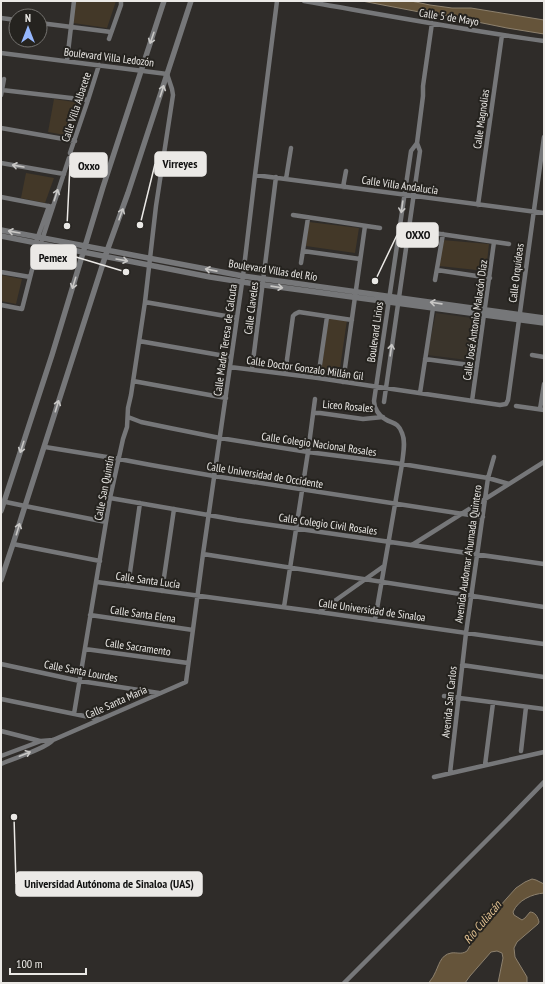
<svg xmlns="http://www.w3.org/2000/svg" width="545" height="984" font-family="'PT Sans Narrow',sans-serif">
<rect width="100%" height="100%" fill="#2f2c29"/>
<path fill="#3a342b" d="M436,313L479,319L475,361L427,355Z"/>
<path fill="#433828" d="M75,1H116L107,28L73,23Z
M54,99L81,103L70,136L48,132Z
M26,173L54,178L45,203L21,198Z
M309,222L359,228L355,253L306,246Z
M442,240L489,244L486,271L439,266Z
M1,275L22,279L16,304L1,301Z
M329,317L347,320L339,375L321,372Z"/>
<path fill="#65543a" stroke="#8d816e" d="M362,1H411L430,5L452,8H471L544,20V34L507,28L443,15L430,14Z
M532,879L536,880L544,884V893C532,894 518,900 513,912L514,915L522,920L525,918L530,912C535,912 538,917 539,922L538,924L517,942L514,948L515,957L527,977V983H498L503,958L502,953L497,951L491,952L470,976L465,983H429C430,980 433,978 434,975C439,966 440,955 451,953C457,952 461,955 467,951L480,929L507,898L516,888L525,882Z"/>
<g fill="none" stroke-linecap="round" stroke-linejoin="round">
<path stroke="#767779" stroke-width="4.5" d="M304,1C384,15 464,30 544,41
M1,18L16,20
M40,23L111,32
M109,39L121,5V1
M1,53L167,74L172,89L173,95L156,206L145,302L131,395L128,408L127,427L123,439L110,498L74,714
M67,61L74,1
M2,90L88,100
M1,95L4,79
M1,128L75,141
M70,153L88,100L99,65
M1,163L64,174
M255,175L544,213
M286,179L291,148
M343,187L346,171
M1,197L53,207
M478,205L502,35
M293,215L380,228
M427,232L509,244
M42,240L69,158
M36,242L49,206
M303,251L360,259
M301,263L308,218
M437,270L490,278
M1,272L30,277
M435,280L443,234
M145,302L237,318
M1,305L22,309L33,266
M139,341L231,357
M532,355L544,357
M425,359L477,366
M230,367L318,378L500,405L506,404L508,400L544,137
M252,369L276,177
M285,374L293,316L295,314L299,312L352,320
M318,378L327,317
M133,381L226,398
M343,382L365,226
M420,393L433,308
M472,401L494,242
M384,402L420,151L417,143L423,96V86L432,23
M516,406L544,410
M540,409L544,384
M313,413H320L363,419L383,417
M128,417L141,422L170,428L220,438L308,452L402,464L488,478L509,484
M45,447L119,459L151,465L214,476L483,517
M110,498L237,520L544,564
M1,501L25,506L106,522
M13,544L100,561
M412,545L544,462
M203,554L544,607
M97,582L319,612L544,644
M128,586L140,503
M162,591L174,509
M284,607L308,452L315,399
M319,612L384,566
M90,615L193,630
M375,620L402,464C403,454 406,442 402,433C398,422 393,424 385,419C379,416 374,408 374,401L411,151L417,143
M85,649L188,663
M1,664L80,681L159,693
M462,665L544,677
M444,696L544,709
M1,699L99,719
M1,731L40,741
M521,751L526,707
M1,756L41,741L53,740L186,682L203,554L243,276L255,175L277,1
M1,764C14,758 45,749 53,740
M485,765L493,703
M450,773L466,633L488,478L494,457
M434,777L544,752
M344,983L505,822L544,782"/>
<path stroke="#767779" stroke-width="5.5" d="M1,230L243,276L544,318
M1,236L210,277L242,282L544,323
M1,511L52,355L103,187L164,1
M1,580L13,544L25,506L107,251L128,193L191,1"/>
</g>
<defs><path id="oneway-shaft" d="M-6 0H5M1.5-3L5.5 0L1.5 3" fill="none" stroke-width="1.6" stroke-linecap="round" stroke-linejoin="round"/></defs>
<g stroke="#c8c7c5">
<use href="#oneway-shaft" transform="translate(152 38) rotate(109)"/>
<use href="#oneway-shaft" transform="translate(162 91) rotate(-72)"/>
<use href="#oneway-shaft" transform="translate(18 166) rotate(-170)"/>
<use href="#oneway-shaft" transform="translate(56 195) rotate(-72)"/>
<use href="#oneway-shaft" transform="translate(402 207) rotate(98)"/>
<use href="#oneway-shaft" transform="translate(121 214) rotate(-70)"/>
<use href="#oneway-shaft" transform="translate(14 232) rotate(-170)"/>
<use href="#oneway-shaft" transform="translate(122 260) rotate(10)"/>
<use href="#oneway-shaft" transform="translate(211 270) rotate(-169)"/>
<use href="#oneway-shaft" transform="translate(74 283) rotate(107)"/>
<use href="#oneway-shaft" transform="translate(277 287) rotate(8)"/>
<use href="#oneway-shaft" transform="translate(436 303) rotate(-172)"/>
<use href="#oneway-shaft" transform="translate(391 350) rotate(-82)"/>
<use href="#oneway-shaft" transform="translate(57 406) rotate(-73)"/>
<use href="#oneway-shaft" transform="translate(22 447) rotate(108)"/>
<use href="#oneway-shaft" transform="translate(18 529) rotate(-73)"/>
<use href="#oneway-shaft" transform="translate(25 754) rotate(-21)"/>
</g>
<g text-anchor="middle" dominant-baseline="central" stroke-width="4" stroke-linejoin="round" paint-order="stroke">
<g font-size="11" fill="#ebe9e6" stroke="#25231f">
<text transform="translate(449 17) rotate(9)">Calle 5 de Mayo</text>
<text transform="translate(109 57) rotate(7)">Boulevard Villa Ledozón</text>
<text transform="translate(76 107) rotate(-72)">Calle Villa Albacete</text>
<text transform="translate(481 119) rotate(-82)">Calle Magnolias</text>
<text transform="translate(400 185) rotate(8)">Calle Villa Andalucía</text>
<text transform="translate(273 270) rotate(9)">Boulevard Villas del Río</text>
<text transform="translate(516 273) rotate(-83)">Calle Orquídeas</text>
<text transform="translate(251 308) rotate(-83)">Calle Claveles</text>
<text transform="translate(475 320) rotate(-82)">Calle José Antonio Malacón Díaz</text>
<text transform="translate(375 332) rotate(-82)">Boulevard Lirios</text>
<text transform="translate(225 340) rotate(-82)">Calle Madre Teresa de Calcuta</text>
<text transform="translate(305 368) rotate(8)">Calle Doctor Gonzalo Millán Gil</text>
<text transform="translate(348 406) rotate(5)">Liceo Rosales</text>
<text transform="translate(319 444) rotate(8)">Calle Colegio Nacional Rosales</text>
<text transform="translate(265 475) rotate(9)">Calle Universidad de Occidente</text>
<text transform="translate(104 488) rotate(-79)">Calle San Quintín</text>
<text transform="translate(328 524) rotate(8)">Calle Colegio Civil Rosales</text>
<text transform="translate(468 554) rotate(-82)">Avenida Audomar Ahumada Quintero</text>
<text transform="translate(148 580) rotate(8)">Calle Santa Lucía</text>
<text transform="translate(372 610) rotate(8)">Calle Universidad de Sinaloa</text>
<text transform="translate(143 614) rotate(8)">Calle Santa Elena</text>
<text transform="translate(138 647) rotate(8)">Calle Sacramento</text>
<text transform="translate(81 671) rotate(11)">Calle Santa Lourdes</text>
<text transform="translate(116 702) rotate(-24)">Calle Santa María</text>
<text transform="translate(449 702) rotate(-84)">Avenida San Carlos</text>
</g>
<g font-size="12" font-style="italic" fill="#e4c392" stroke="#25231f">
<text transform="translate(482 922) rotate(-50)">Río Culiacán</text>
</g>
</g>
<path fill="none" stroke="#ebe9e6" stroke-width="1.5" d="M140 225L155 164M67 226L70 165M375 281L397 235M126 272L76 257M14 817L16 884"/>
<g fill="#ebe9e6" stroke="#25231f" stroke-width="1.5">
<circle cx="140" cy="225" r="4"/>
<circle cx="67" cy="226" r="4"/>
<circle cx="375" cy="281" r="4"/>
<circle cx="126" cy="272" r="4"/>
<circle cx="14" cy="817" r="4"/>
</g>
<g fill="#ebe9e6" stroke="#ebe9e6" stroke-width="1.5">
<rect x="155" y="152" width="51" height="24" rx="4"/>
<rect x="70" y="153" width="37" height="24" rx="4"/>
<rect x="397" y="223" width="41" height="24" rx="4"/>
<rect x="31" y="245" width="45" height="24" rx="4"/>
<rect x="16" y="872" width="186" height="24" rx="4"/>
</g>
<g font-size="12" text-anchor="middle" font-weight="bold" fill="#111">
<text x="180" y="168">Virreyes</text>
<text x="89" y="170">Oxxo</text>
<text x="418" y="239">OXXO</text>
<text x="53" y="262">Pemex</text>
<text x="109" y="888">Universidad Autónoma de Sinaloa (UAS)</text>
</g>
<rect width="545" height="984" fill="none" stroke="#ebe9e6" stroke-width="4"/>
<g transform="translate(28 28)"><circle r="19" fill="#25231f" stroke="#74726f"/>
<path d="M0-3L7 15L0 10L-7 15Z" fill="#95b7fd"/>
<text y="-6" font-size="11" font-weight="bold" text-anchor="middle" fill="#ebe9e6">N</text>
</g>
<path d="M10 968v6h76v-6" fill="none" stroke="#ebe9e6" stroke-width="2"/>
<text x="16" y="968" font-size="12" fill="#ebe9e6" stroke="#25231f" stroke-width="3" paint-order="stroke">100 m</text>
</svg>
